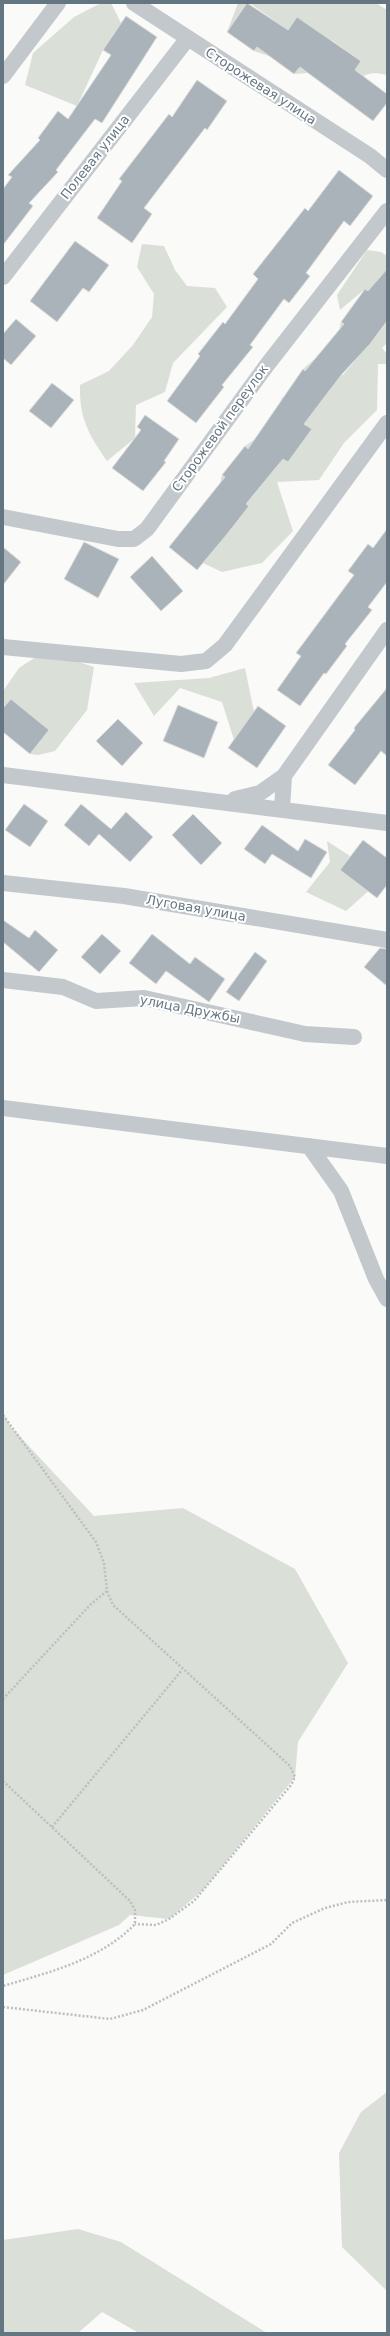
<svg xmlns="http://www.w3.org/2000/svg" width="390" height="2336" font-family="'DejaVu Sans',sans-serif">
<rect width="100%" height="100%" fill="#fafaf8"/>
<path fill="#dadfd7" d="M101,3H111L121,23L103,50L77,106L25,85L33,53L74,17Z
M238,3H247L227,32Z
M250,3H376L387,10V75C362,69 359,80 344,98L337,94L361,61L332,40L308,73L294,74L322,35L297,17L269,56L254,51L275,21Z
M142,244L164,246L175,270L187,286L215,288L227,307L173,363L165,392L136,405L135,438L107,461C89,435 79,418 80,385L109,371L133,345L152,317L154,294L137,267Z
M367,250L381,252L387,256V269L379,278L387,306L365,289L340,310L337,295Z
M387,321V343L382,348L387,354V364H378L377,410L344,443L319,480L277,482L293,531L262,563L222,572L203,563L218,544L198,511L228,533L249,506L220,483L222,475L251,498L274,470L245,446L255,439L288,462L312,429L279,406L282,397L309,417L330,390L303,369L319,355L343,375L363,351L339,331L341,322L370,344Z
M45,651L94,667L87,710L55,751L38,755L30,754L49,730L11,699L3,708V691L19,668Z
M245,668L254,712L234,740L222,702L180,688L154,716L134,683L209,678Z
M327,841L350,856L340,870L374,886L346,911L306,892L330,862Z
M3,1413L11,1427L94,1516L183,1508L295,1569L348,1663L298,1742L295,1777L203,1890L169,1919L130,1915L119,1925L3,1975Z
M387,2092V2291L342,2247L339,2153L361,2112Z
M78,2229L121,2242L267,2333H139L102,2312L78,2333H3V2240Z"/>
<path fill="#aab3b9" stroke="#dcdcda" d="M247,3L288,30L297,17L361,61L355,70L387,94V103L373,121L300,67L294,74L257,47L254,51L227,32Z
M126,16L157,37L102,123L95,119L56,170L58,172L29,203L33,206L3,245V189L12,177L8,175L40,140L38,138L58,111L68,119L111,55L103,50Z
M197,80L227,101L207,130L205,128L144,208L152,214L132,243L97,218L122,181L119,179L169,114L172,117Z
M339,170L373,196L350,226L344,221L306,273L310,276L289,303L284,299L250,345L253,347L222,385L224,387L196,423L167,401L200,356L198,354L223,322L225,324L258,279L253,274L305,208L308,211Z
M75,241L109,265L89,292L83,288L57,322L30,301Z
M387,269V321L370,344L342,374L304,424L312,429L288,462L283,459L246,504L249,506L228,533L197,570L169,547L225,477L222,475L245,446L248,449L303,369L305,371L344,324L341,322L365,289L368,291Z
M16,319L36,336L11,365L3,358V334Z
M52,383L74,400L51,428L29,411Z
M145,415L179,439L164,461L166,462L143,491L112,468L141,430L137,427Z
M387,529V582L368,607L372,610L345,644L347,646L326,674L324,673L300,706L277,690L301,656L296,653L354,575L348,571L368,544L373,548Z
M84,542L119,559L98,598L64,579Z
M3,547L21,562L3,585Z
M152,556L183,591L161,611L130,577Z
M387,688V756L381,751L355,785L328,765L355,730L354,728Z
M11,699L49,730L30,754L3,732V708Z
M178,705L218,722L204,758L163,741Z
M258,706L286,726L257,768L228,748Z
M118,719L143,743L122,766L96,741Z
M24,804L48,821L30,847L5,830Z
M81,804L111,829L126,812L153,837L130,862L99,834L89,846L64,825Z
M193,814L222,843L201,865L172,835Z
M262,825L298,851L305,839L327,852L311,878L272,854L265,864L244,849Z
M363,840L387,858V885L377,898L340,870Z
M3,920L29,938L35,930L58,950L39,972L3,942Z
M102,934L121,951L100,974L81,957Z
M152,934L190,964L195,957L225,979L209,1002L166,971L156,984L129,963Z
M380,948L387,949V986L364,967Z
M255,952L267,961L239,1001L226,992Z"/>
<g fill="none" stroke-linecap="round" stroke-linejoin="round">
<path stroke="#bbbfc2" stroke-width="2.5" stroke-dasharray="2 2" stroke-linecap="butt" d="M3,1415L96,1542L104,1563L107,1591L113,1605L290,1766L295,1777L291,1785L194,1901L169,1919L156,1925L135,1924
M3,1699L91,1604L107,1591
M3,1781L130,1901L135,1910V1924C100,1960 50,1972 3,1986
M52,1827L182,1670
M3,2007L110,2019L143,2010L271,1944L292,1923L325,1908L348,1902L387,1900"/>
<path stroke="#c3c8cc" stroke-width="16" d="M134,3L370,156L387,170
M3,76L58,3
M3,277L188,38
M3,517L118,539H134L147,529L267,365L387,211
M3,647L181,664L206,661L225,645L387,423
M3,775L387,823
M235,799L260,793L284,776L387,630
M282,809L284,776
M3,883L124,896L387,940
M3,980L63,987L96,1001L144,998L305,1034L354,1037
M3,1108L387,1156
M309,1146L341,1191L376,1279L387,1299"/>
</g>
<g text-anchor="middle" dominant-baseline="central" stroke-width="4" stroke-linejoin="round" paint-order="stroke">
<g font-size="13" fill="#657683" stroke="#fff">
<text transform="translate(261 86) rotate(33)">Сторожевая улица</text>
<text transform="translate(95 157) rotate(-52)">Полевая улица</text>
<text transform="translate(220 428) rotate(-54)">Сторожевой переулок</text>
<text transform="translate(196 908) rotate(10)">Луговая улица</text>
<text transform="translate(190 1009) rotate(11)">улица Дружбы</text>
</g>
</g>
<rect width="390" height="2336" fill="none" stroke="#657683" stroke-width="8"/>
</svg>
